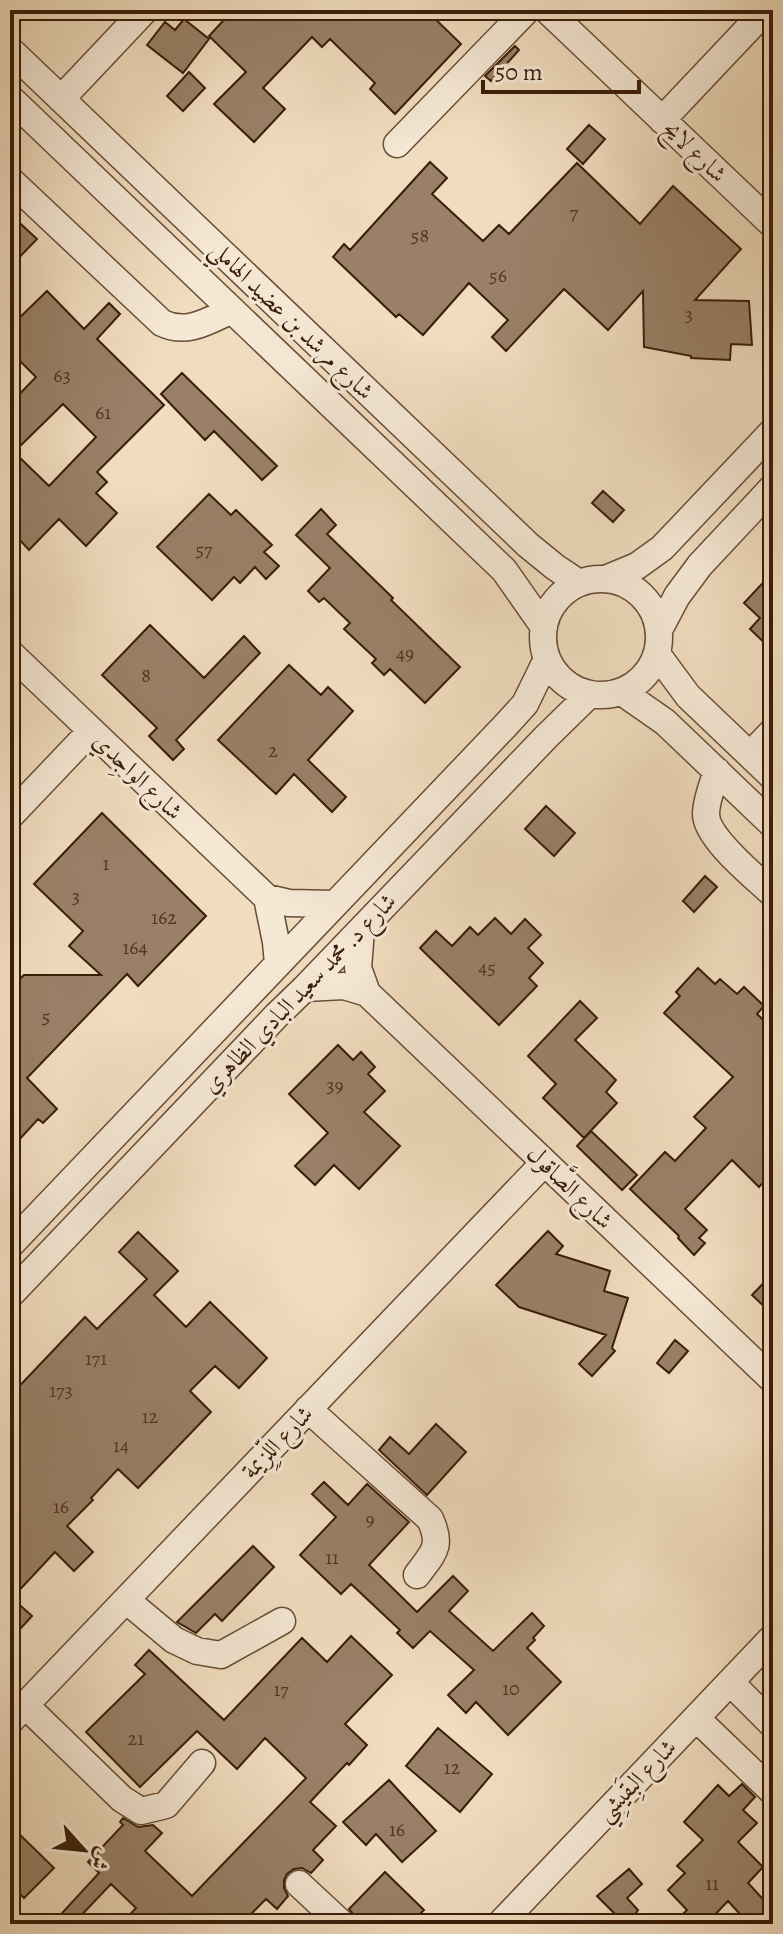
<svg xmlns="http://www.w3.org/2000/svg" width="783" height="1934" font-family="Alegreya,Amiri,serif">
<rect width="100%" height="100%" fill="#f0dcbe"/>
<filter id="stains"><feTurbulence type="fractalNoise" baseFrequency=".0025" numOctaves="4"/><feColorMatrix values="0 0 0 0 .2 0 0 0 0 .09 0 0 0 0 .02 0 0 0 .5 -.17"/></filter>
<radialGradient id="worn" r=".72"><stop offset=".6" stop-color="#630" stop-opacity="0"/><stop offset="1" stop-color="#630" stop-opacity=".3"/></radialGradient>
<path fill="#998067" stroke="#3a1d09" stroke-width="2" fill-rule="evenodd" d="M233,10H426L461,44L395,114L370,89L375,83L330,39L322,47L312,37L263,88L285,109L254,142L214,104L246,72L209,36Z
M184,19L209,39L183,73L147,45L165,22L175,30Z
M515,46L519,50L491,81L485,76Z
M189,72L205,88L183,111L167,96Z
M589,125L605,139L583,164L567,149Z
M430,162L447,178L432,194L483,241L499,225L509,234L577,163L640,224L673,186L741,249L695,300L749,301L752,345L731,344L730,360L691,358V356L644,347L643,291L608,330L564,289L506,351L492,337L508,320L469,283L423,335L399,314L396,317L333,257L344,244L350,250Z
M10,214L37,239L10,267Z
M47,291L84,329L109,303L120,314L97,339L164,405L97,472L107,482L96,493L117,513L86,546L59,519L29,550L19,539L10,548V404L36,377L10,351V327ZM63,404L96,437L49,486L14,452Z
M182,373L277,466L262,480L214,431L205,440L161,394Z
M603,491L624,510L613,522L592,503Z
M209,494L231,515L236,510L272,545L264,552L279,566L266,579L255,567L240,583L234,577L212,600L157,547Z
M321,509L336,525L327,534L393,598L391,600L460,667L425,703L390,669L384,675L372,663L376,659L344,629L350,623L324,598L319,602L308,591L330,568L296,535Z
M773,572V651L750,629L760,618L744,603Z
M150,625L204,678L244,636L260,653L176,740L184,749L173,760L149,736L157,728L102,675Z
M289,665L321,695L328,687L353,711L308,760L346,797L332,812L294,774L276,794L218,740Z
M546,806L575,833L554,856L525,829Z
M102,813L206,916L138,986L127,974L27,1078L57,1109L43,1123L38,1119L10,1150V988L24,975H101L69,946L83,931L34,884Z
M705,876L717,887L694,912L683,901Z
M495,918L511,934L525,919L541,935L528,948L543,963L529,978L537,986L499,1025L420,948L436,931L452,946L470,927L478,935Z
M698,968L715,984L720,979L737,994L744,987L764,1006L757,1014L773,1029V1172L759,1187L732,1160L685,1209L707,1230L699,1238L705,1243L694,1255L678,1238L679,1236L630,1189L665,1152L675,1161L706,1128L694,1117L733,1077L664,1013L680,996L676,992Z
M580,1001L597,1018L575,1040L616,1080L606,1092L617,1103L584,1138L543,1098L556,1084L528,1056Z
M338,1045L353,1060L361,1052L375,1067L368,1074L385,1091L364,1112L400,1146L359,1189L334,1165L315,1185L295,1166L328,1133L289,1094Z
M591,1131L637,1175L622,1190L577,1146Z
M548,1231L563,1246L556,1254L610,1271L604,1291L628,1298L612,1348L615,1351L592,1376L579,1364L606,1335L519,1307L496,1285Z
M138,1232L178,1271L154,1295L186,1327L210,1302L267,1358L239,1388L215,1366L190,1391L211,1412L138,1488L118,1469L91,1498L93,1500L67,1526L93,1552L74,1571L55,1552L12,1598L32,1616L10,1640V1396L85,1317L97,1329L147,1279L119,1252Z
M773,1273V1315L752,1295Z
M675,1340L688,1351L669,1373L657,1363Z
M436,1424L466,1452L427,1495L379,1450L390,1437L409,1454Z
M324,1482L348,1505L367,1484L409,1522L369,1565L417,1612L453,1576L468,1591L449,1611L493,1651L532,1613L544,1626L533,1638L535,1640L527,1648L561,1682L508,1735L476,1702L466,1713L448,1695L474,1670L430,1631L413,1648L397,1633L400,1630L351,1584L341,1594L300,1555L336,1517L312,1494Z
M253,1546L274,1567L222,1621L215,1614L196,1633L177,1622Z
M351,1636L392,1675L345,1724L367,1745L349,1765L347,1763L310,1802L336,1826L313,1850L323,1860L311,1873L302,1868L294,1869L287,1874L284,1880V1888L288,1896L277,1909L266,1899L241,1924H121L136,1908L111,1884L73,1924H52L99,1873L88,1862L123,1825L120,1822L123,1818L138,1827L153,1825L162,1833L145,1851L192,1896L306,1778L265,1738L237,1769L197,1731L140,1787L86,1732L145,1674L135,1665L149,1650L224,1720L302,1638L327,1662Z
M438,1728L492,1774L460,1812L406,1766Z
M389,1780L436,1831L402,1862L376,1834L366,1845L343,1822Z
M742,1784L755,1797L743,1810L757,1823L738,1842L763,1867L748,1883L773,1910L758,1924H749L728,1901L706,1924H673L687,1910L668,1890L685,1873L677,1866L703,1840L684,1822L718,1785L729,1796Z
M10,1825L54,1868L24,1898L10,1884Z
M629,1869L642,1884L627,1898L638,1910L636,1913L647,1924H625L597,1896Z
M385,1872L424,1910L410,1924H358L357,1919L349,1909Z"/>
<g fill="none" stroke-linecap="round" stroke-linejoin="round">
<g stroke="#684d36" stroke-width="29">
<path id="minor" d="M547,10L773,225
M10,50L528,545L555,567L579,583
M10,98L504,570L544,627
M61,99L145,10
M662,120L766,10
M397,144L527,10
M10,180L162,323C187,335 208,321 232,310
M608,578L637,566L662,548L773,431
M543 637a58 58 0 1 1 116 0a58 58 0 1 1-116 0Z
M659,630L677,596L700,565L773,487
M10,653L267,898L276,942L278,964
M657,654L688,696L773,777
M622,692L665,722L773,825
M750,755L773,731
M717,771C713,784 706,800 706,814C706,838 755,877 773,894
M10,816L91,731
M267,898L289,903L334,904
M361,930L358,968L367,993
M305,988L344,986L367,993L773,1380
M10,1245L505,726L525,704L547,659
M10,1295L277,1015L305,988L546,737L590,694
M308,1409L430,1519C443,1547 433,1553 417,1575
M126,1600L174,1640L197,1651L221,1655L282,1621
M730,1682L773,1725
M25,1705L122,1799L141,1811L166,1805L202,1763
M696,1718L773,1792
M10,1721L544,1163
M299,1884L342,1924
M500,1924L773,1637"/>
</g>
<use href="#minor" stroke="#f5e8d5" stroke-width="26"/>
</g>
<g text-anchor="middle" dominant-baseline="central" stroke-width="6" stroke-linejoin="round" paint-order="stroke">
<g font-size="20" fill="#523620">
<text x="574" y="212">7</text>
<text x="420" y="235">58</text>
<text x="498" y="275">56</text>
<text x="689" y="314">3</text>
<text x="62" y="375">63</text>
<text x="103" y="412">61</text>
<text x="204" y="549">57</text>
<text x="405" y="653">49</text>
<text x="146" y="675">8</text>
<text x="273" y="750">2</text>
<text x="106" y="863">1</text>
<text x="76" y="896">3</text>
<text x="164" y="917">162</text>
<text x="135" y="947">164</text>
<text x="487" y="967">45</text>
<text x="46" y="1016">5</text>
<text x="335" y="1085">39</text>
<text x="96" y="1358">171</text>
<text x="61" y="1390">173</text>
<text x="150" y="1416">12</text>
<text x="121" y="1445">14</text>
<text x="61" y="1506">16</text>
<text x="370" y="1519">9</text>
<text x="332" y="1557">11</text>
<text x="511" y="1688">10</text>
<text x="281" y="1689">17</text>
<text x="136" y="1738">21</text>
<text x="452" y="1767">12</text>
<text x="397" y="1829">16</text>
<text x="712" y="1883">11</text>
</g>
<g font-size="24" fill="#3a1d09" stroke="#f5e8d5">
<text transform="translate(695 151) rotate(44)">شارع لايح</text>
<text transform="translate(292 320) rotate(44)">شارع مرشد بن عضيد الهاملي</text>
<text transform="translate(138 776) rotate(44)">شارع الواجِدي</text>
<text transform="translate(299 993) rotate(-46)">شارع د. محمد سعيد البادي الظاهري</text>
<text transform="translate(570 1187) rotate(44)">شارع الصَّاقول</text>
<text transform="translate(277 1442) rotate(-46)">شارع اللِّزِيمة</text>
<text transform="translate(636 1780) rotate(-46)">شارع البِقَيشِي</text>
</g>
</g>
<rect width="783" height="1934" fill="none" stroke="#f0dcbe" stroke-width="40"/>
<rect x="12" y="12" width="759" height="1910" fill="none" stroke="#3a1d09" stroke-width="4"/>
<rect x="20" y="20" width="743" height="1894" fill="none" stroke="#3a1d09" stroke-width="2"/>
<g transform="translate(84 1850) rotate(117)" stroke="#f5e8d5" stroke-width="6" paint-order="stroke">
<path d="M0-6L14 30L0 20L-14 30Z" fill="#3a1d09"/>
<text y="-12" font-size="22" font-weight="bold" text-anchor="middle" fill="#3a1d09">ش</text>
</g>
<path d="M483 80v12h156v-12" fill="none" stroke="#3a1d09" stroke-width="4"/>
<text x="495" y="80" font-size="24" fill="#3a1d09" stroke="#f5e8d5" stroke-width="6" paint-order="stroke">50 m</text>
<rect width="100%" height="100%" filter="url(#stains)"/>
<rect width="100%" height="100%" fill="url(#worn)"/>
</svg>
